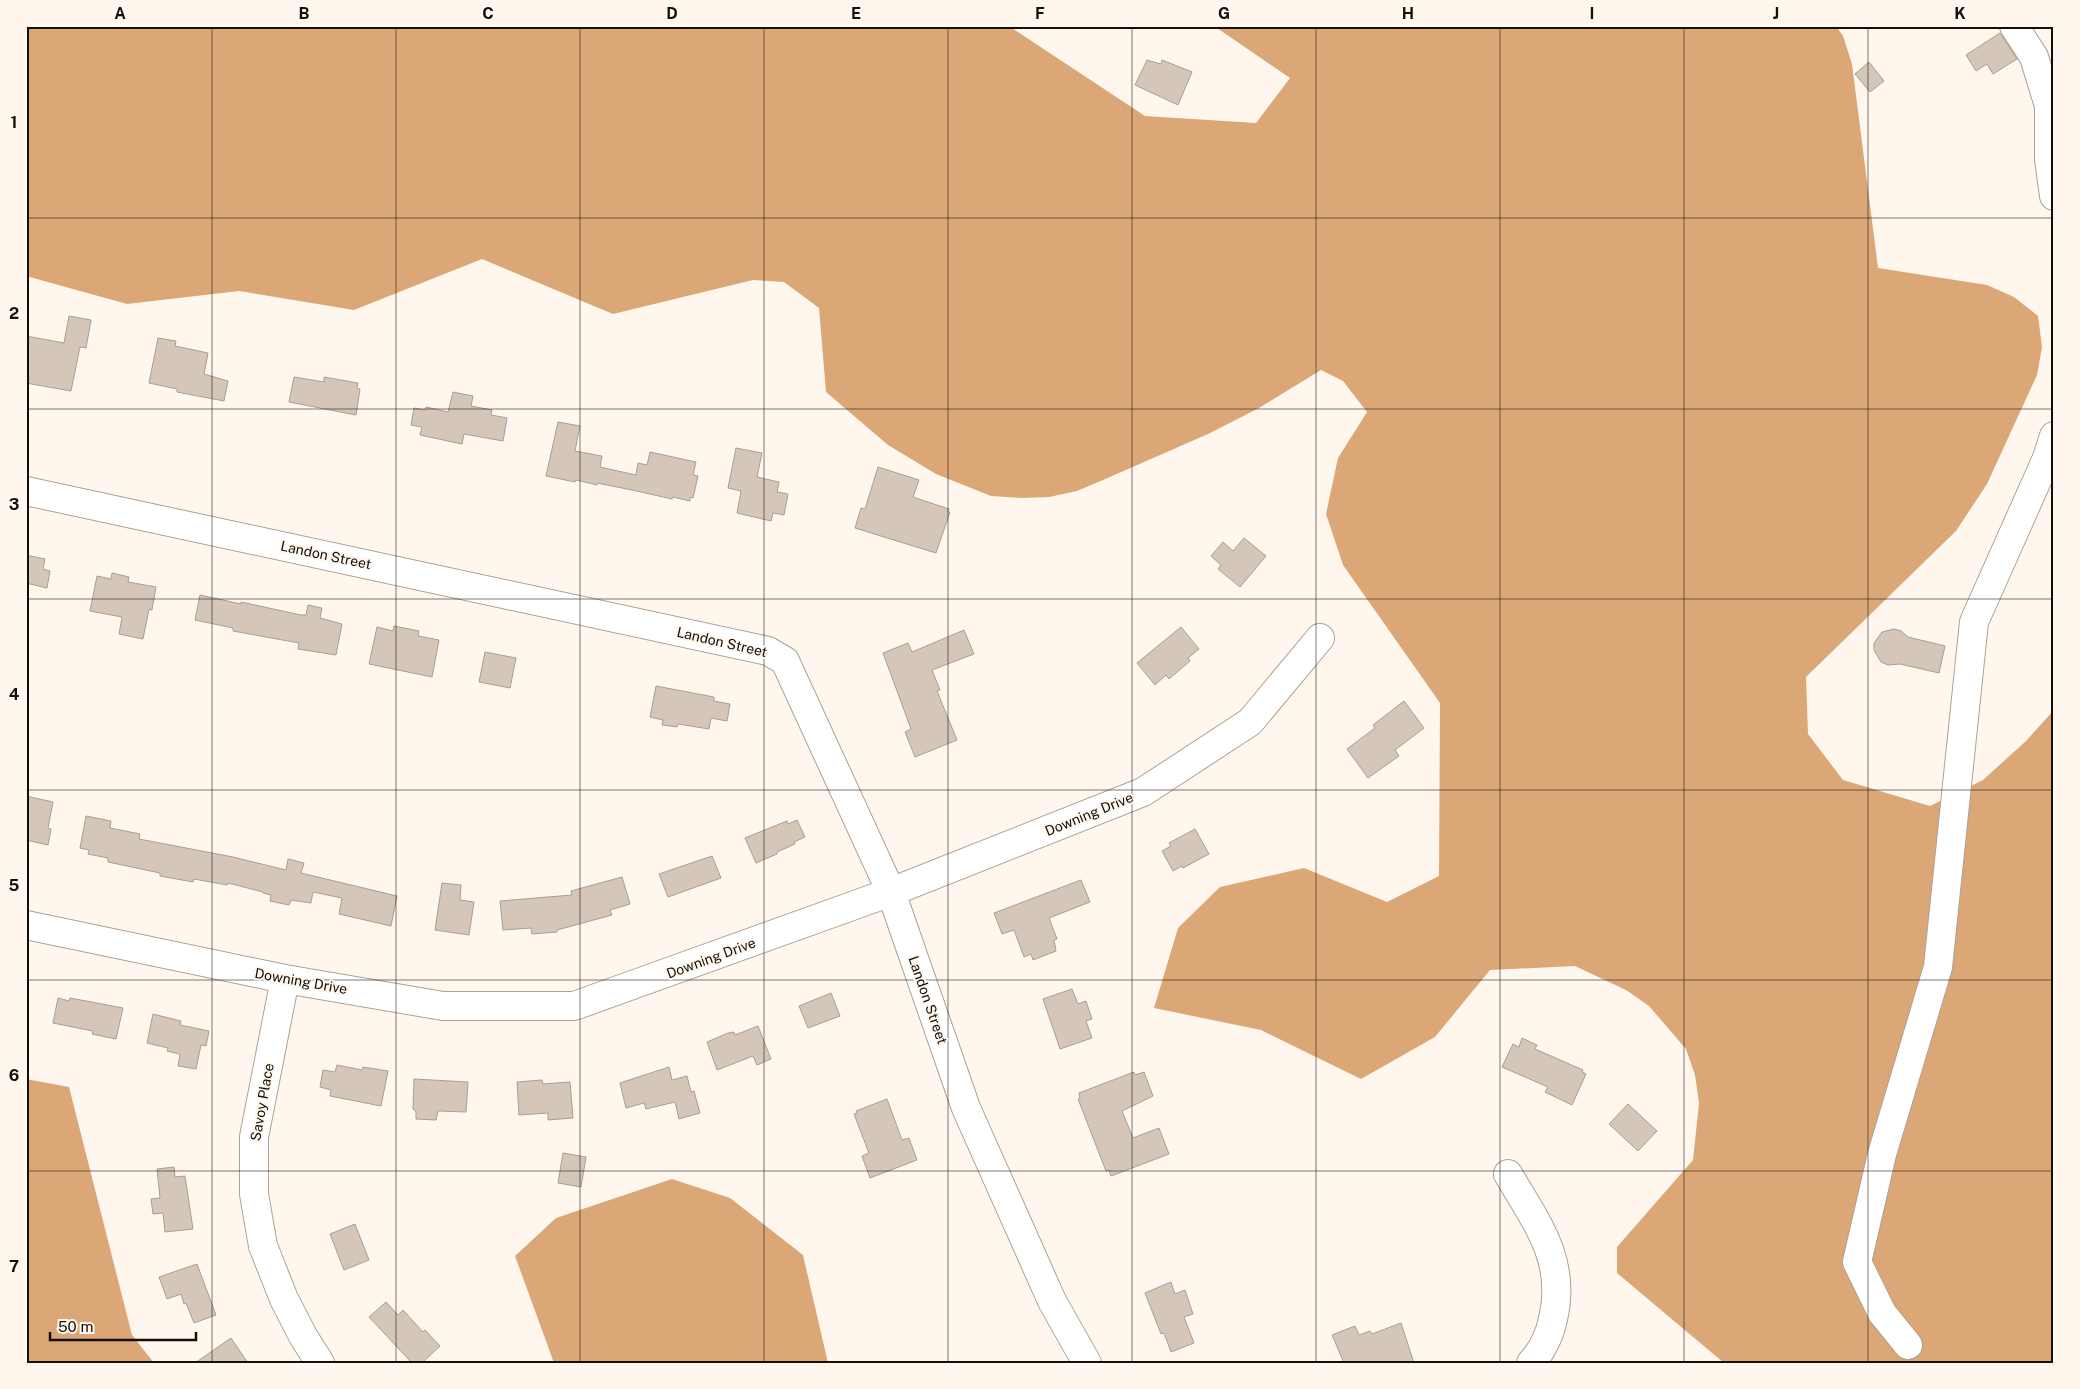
<svg xmlns="http://www.w3.org/2000/svg" width="2080" height="1389" font-family="'Public Sans',sans-serif">
<rect width="100%" height="100%" fill="#fff6ee"/>
<path fill="#dba777" d="M26,26H1009L1145,116L1256,123L1290,78L1214,26H1836L1843,36L1852,64L1878,268L1987,285L2014,297L2038,316L2042,347L2037,375L1987,484L1956,531L1806,677L1808,734L1843,780L1930,806L1983,780L2026,741L2054,710V1363H1724L1617,1273V1247L1693,1160L1699,1103L1695,1075L1686,1049L1649,1006L1626,990L1575,966L1490,970L1435,1037L1361,1079L1261,1030L1154,1008L1178,928L1220,887L1304,868L1387,902L1439,876L1440,703L1343,565L1326,514L1338,458L1367,412L1343,381L1321,370L1259,408L1208,434L1103,480L1077,491L1049,497L1021,498L991,496L936,474L888,445L826,392L819,308L784,282L753,280L613,314L482,259L354,310L239,291L127,304L26,276Z
M26,1079L69,1087L132,1335L154,1363H29L26,1361Z
M672,1179L730,1198L803,1255L828,1363H554L515,1256L556,1218Z"/>
<path fill="#d4c6b9" stroke="#ab9d91" d="M2000,33L2017,59L1993,74L1987,64L1976,71L1966,55Z
M1147,60L1161,64L1162,60L1192,72L1178,105L1135,85Z
M1869,62L1884,81L1870,92L1855,74Z
M69,316L91,320L86,348L80,347L71,391L26,383V336L64,343Z
M158,338L176,341L175,346L208,353L204,374L228,381L224,401L177,392V389L149,383Z
M294,377L324,382V377L358,383L357,388L360,389L356,415L289,402Z
M453,392L473,396L471,406L492,410L491,415L507,418L503,441L464,434L462,444L420,435L422,427L411,425L414,408L425,410L426,407L448,412Z
M558,422L580,426L575,451L602,456L600,467L636,475L638,463L647,465L650,452L696,462L693,475L698,476L693,498L690,497V501L673,497L672,499L632,490L597,483V485L576,480L575,482L546,476Z
M736,448L762,453L757,477L779,482L777,492L788,494L784,515L773,513L771,521L737,513L741,491L728,488Z
M878,467L919,480L913,497L949,509L948,512H950L936,553L855,528L861,508L865,509Z
M1244,538L1266,556L1240,587L1218,569L1221,565L1211,556L1223,542L1233,551Z
M26,555L45,559L43,569L50,571L47,588L26,583Z
M112,573L129,577L128,582L156,587L152,610L149,609L143,639L119,634L122,617L90,611L97,576L111,579Z
M200,595L241,604V602L301,615H306L308,605L322,608L320,618L342,624L336,655L298,649L299,643L233,631V628L195,620Z
M394,626L419,631L418,636L439,640L432,677L369,664L377,627L393,631Z
M1181,627L1199,649L1188,658L1190,661L1169,679L1166,675L1155,685L1137,663Z
M1894,629L1901,631L1908,637L1945,646L1939,673L1900,664L1888,665L1881,662L1874,650V643L1882,632Z
M964,630L974,654L932,670L940,690L937,691L957,740L915,757L905,732L911,729L883,653L908,643L912,652Z
M485,652L516,658L510,688L479,682Z
M656,686L714,697V701L730,704L727,721L711,718L709,729L678,724L677,727L662,725L663,720L650,717Z
M1404,701L1424,728L1395,750L1399,756L1368,778L1347,749L1375,728L1373,725Z
M26,796L53,802L48,828L51,829L48,845L26,840Z
M86,816L111,821L110,828L140,834L139,839L233,857L286,870L288,859L304,863L301,873L397,896L391,926L339,914L342,898L313,892L311,903L291,900L289,905L270,901L271,895L263,893V892L228,883L227,885L194,879L193,882L160,876V873L108,862V858L88,854L89,850L80,848Z
M797,820L805,837L794,842L795,844L777,852V854L756,863L745,838L787,821L788,824Z
M1195,829L1209,854L1183,868L1182,866L1173,871L1162,851L1171,846L1169,843Z
M712,856L721,878L668,897L659,874Z
M622,877L630,904L610,910L612,915L557,930V932L532,934L531,928L503,930L500,901L572,895L571,891Z
M1081,880L1090,902L1049,918L1057,939L1054,940L1056,951L1033,960L1031,954L1024,957L1014,930L1002,934L994,913Z
M442,883L461,885L460,900L474,902L469,935L435,930Z
M1072,989L1078,1004L1086,1001L1092,1019L1086,1021L1092,1038L1060,1049L1043,999Z
M831,993L840,1016L808,1028L799,1006Z
M58,998L69,1001L70,998L123,1008L116,1039L92,1034L93,1031L53,1023Z
M153,1014L181,1021L180,1025L209,1031L206,1046L201,1045L196,1069L178,1066L180,1054L167,1051L168,1048L147,1043Z
M758,1026L771,1059L757,1065L753,1056L717,1070L707,1042L728,1033L734,1032L735,1035Z
M1522,1038L1537,1045L1535,1049L1583,1070L1582,1072L1586,1074L1572,1105L1545,1092L1548,1087L1502,1067L1513,1044L1519,1047Z
M337,1065L362,1070L363,1067L388,1071L381,1106L330,1096L331,1090L320,1087L323,1070L335,1072Z
M669,1067L672,1080L687,1076L691,1092L694,1091L700,1113L679,1119L675,1102L646,1109L644,1103L626,1108L620,1083Z
M1134,1072L1135,1075L1144,1072L1153,1096L1122,1111L1133,1138L1159,1128L1169,1154L1111,1176L1109,1170L1106,1171L1078,1099L1080,1098L1079,1093Z
M414,1079L468,1082L466,1112L438,1111L436,1120L416,1119V1112L413,1109Z
M542,1080L543,1084L570,1082L573,1118L548,1120V1113L519,1115L517,1082Z
M887,1099L902,1140L909,1138L917,1160L870,1178L862,1156L869,1153L854,1114L857,1113L856,1111Z
M1628,1104L1657,1131L1638,1151L1609,1124Z
M563,1153L586,1157L581,1187L558,1183Z
M174,1167L175,1177L185,1176L193,1229L165,1232L163,1213L153,1214L151,1199L160,1198L157,1169Z
M355,1224L369,1260L344,1270L330,1234Z
M197,1264L216,1315L194,1323L186,1303L184,1304L181,1294L167,1299L159,1277Z
M1171,1282L1175,1294L1185,1290L1193,1314L1184,1317L1194,1343L1171,1352L1164,1333L1161,1334L1145,1293Z
M386,1302L398,1315L403,1310L423,1332L425,1330L440,1346L422,1363H412L369,1317Z
M1401,1323L1414,1363H1344L1332,1335L1355,1326L1359,1335L1370,1331L1372,1334Z
M231,1338L248,1363H195Z"/>
<g fill="none" stroke-linecap="round" stroke-linejoin="round">
<g stroke="#afa195" stroke-width="30">
<path id="minor" d="M2014,26L2034,57L2049,106V159L2054,196
M26,491L768,651L785,661L891,892L966,1108L1052,1301L1087,1363
M26,925L285,979L443,1006H574L891,892L1143,792L1250,722L1320,638
M285,979L254,1137V1194L263,1246L284,1299L303,1336L320,1363
M1508,1174C1536,1222 1567,1260 1553,1319C1550,1334 1542,1351 1531,1363
M1908,1345L1882,1313L1857,1262L1882,1154L1938,967L1974,622L2047,458L2054,436"/>
</g>
<use href="#minor" stroke="#fff" stroke-width="28"/>
</g>
<path fill="none" stroke="#140f0b" stroke-width="1" stroke-opacity="0.55" d="M212,26V1363M396,26V1363M580,26V1363M764,26V1363M948,26V1363M1132,26V1363M1316,26V1363M1500,26V1363M1684,26V1363M1868,26V1363M26,218H2054M26,409H2054M26,599H2054M26,790H2054M26,980H2054M26,1171H2054"/>
<g text-anchor="middle" dominant-baseline="central" stroke-width="4" stroke-linejoin="round" paint-order="stroke">
<g font-size="14" fill="#140f0b" stroke="#fff6ee">
<text transform="translate(326 555) rotate(12)">Landon Street</text>
<text transform="translate(722 642) rotate(13)">Landon Street</text>
<text transform="translate(1089 814) rotate(-22)">Downing Drive</text>
<text transform="translate(711 958) rotate(-20)">Downing Drive</text>
<text transform="translate(301 981) rotate(10)">Downing Drive</text>
<text transform="translate(928 1000) rotate(71)">Landon Street</text>
<text transform="translate(262 1102) rotate(-80)">Savoy Place</text>
</g>
</g>
<rect width="2080" height="1389" fill="none" stroke="#fff6ee" stroke-width="55"/>
<path d="M50 1332v8h146v-8" fill="none" stroke="#140f0b" stroke-width="2.5"/>
<text x="58" y="1332" font-size="15" fill="#140f0b" stroke="#fff6ee" stroke-width="4" paint-order="stroke">50 m</text>
<rect x="28" y="28" width="2024" height="1334" fill="none" stroke="#140f0b" stroke-width="2"/>
<g font-size="16" text-anchor="middle" font-weight="bold" fill="#140f0b">
<text x="120" y="19">A</text>
<text x="304" y="19">B</text>
<text x="488" y="19">C</text>
<text x="672" y="19">D</text>
<text x="856" y="19">E</text>
<text x="1040" y="19">F</text>
<text x="1224" y="19">G</text>
<text x="1408" y="19">H</text>
<text x="1592" y="19">I</text>
<text x="1776" y="19">J</text>
<text x="1960" y="19">K</text>
<text x="14" y="128">1</text>
<text x="14" y="319">2</text>
<text x="14" y="510">3</text>
<text x="14" y="700">4</text>
<text x="14" y="891">5</text>
<text x="14" y="1081">6</text>
<text x="14" y="1272">7</text>
</g>
</svg>
